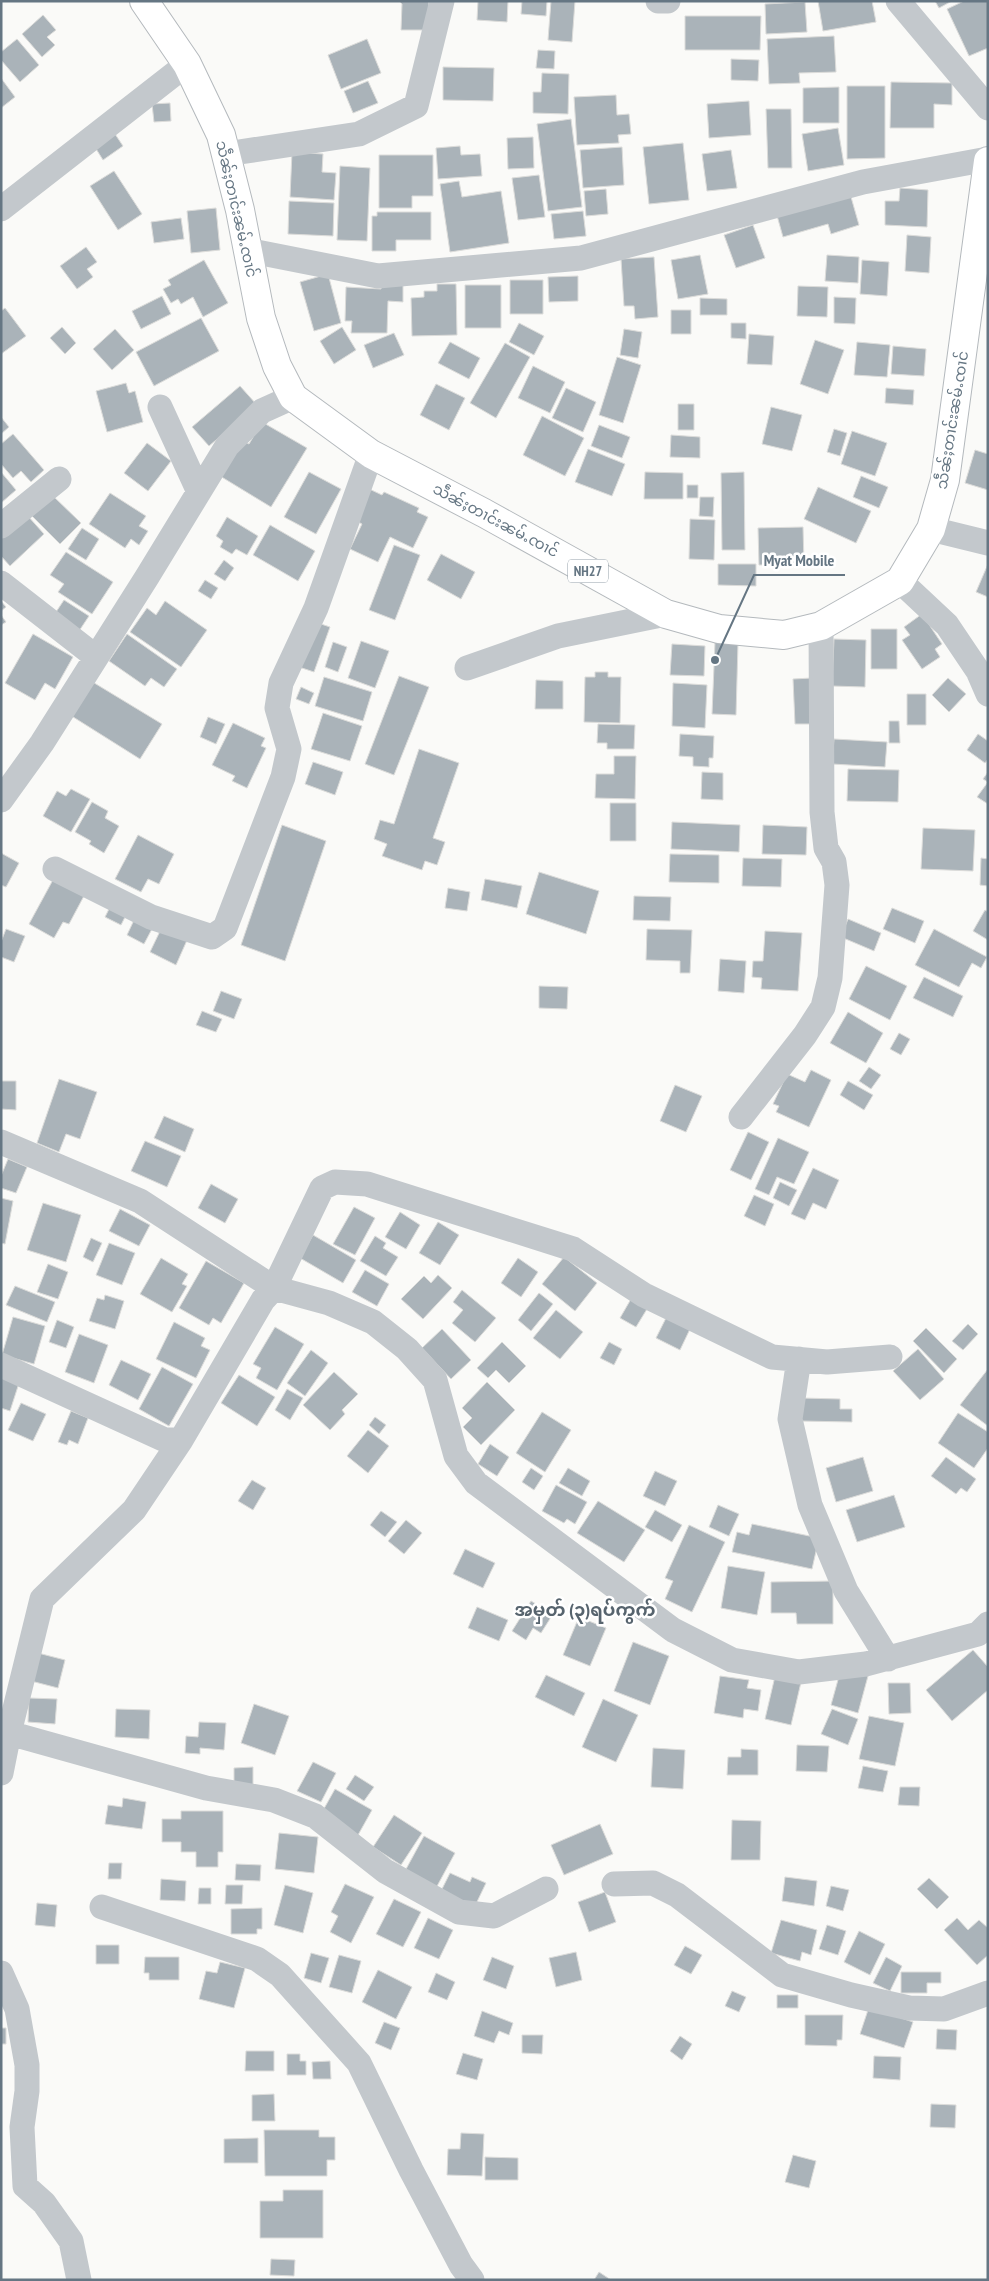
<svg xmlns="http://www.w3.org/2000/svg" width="989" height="2281" font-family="'PT Sans Narrow','Noto Sans Myanmar',sans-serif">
<rect width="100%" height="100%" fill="#fafaf8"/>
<path fill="#aab3b9" stroke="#dcdcda" d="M399,1H429L428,30H401L402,4Z
M478,1H508L507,22L477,20Z
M522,1H547L546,16L521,14Z
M551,1H575L572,42L548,40Z
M818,1H872L876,22L823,31Z
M935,1H952L939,8Z
M964,1H988V48L969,56L947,9Z
M805,2L807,32L766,34L765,4Z
M43,15L56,30L47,37L55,45L42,57L22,34Z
M685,16H761L760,50H685Z
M834,36L836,72L799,73L800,83L769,84L767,39Z
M17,39L39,65L20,82L1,60V52Z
M367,39L381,73L341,89L328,55Z
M538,50L555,51L554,69L536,68Z
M731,59L759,60L758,81L731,80Z
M443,67L494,68L493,101L443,100Z
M542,73L569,74L568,114L533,113V92H541Z
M1,78L15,97L1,108Z
M368,81L378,103L353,113L344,91Z
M891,82L952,83V105L934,104V128H890Z
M847,86H885V158L847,159Z
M839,87V123H803V88Z
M616,95L617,115L629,114L631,134L618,135L619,143L577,145L574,97Z
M749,101L751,135L709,138L707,104Z
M170,103L171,121L154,122L152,104Z
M766,109H791L792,168H768Z
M571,119L582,207L548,211L537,124Z
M838,128L844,165L808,171L802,134Z
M113,131L123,146L103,160L93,144Z
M533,137L534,168L508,169L507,138Z
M683,143L689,200L649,204L643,147Z
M460,146L461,155L480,154L482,176L438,179L436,148Z
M622,147L624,185L583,188L580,150Z
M731,150L737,188L707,191L702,154Z
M292,152L323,154L322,172L336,173L334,200L290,197Z
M379,155H433V196H412V208H379Z
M340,166L370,168L367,241L337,240Z
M114,171L142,214L118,230L90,186Z
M539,175L545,217L518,220L512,178Z
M459,181L462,197L501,191L509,243L450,252L440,184Z
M900,188L928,190L927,227L885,225V201H899Z
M606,189L608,214L586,216L584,191Z
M849,190L859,225L831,234L828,224L783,237L776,212Z
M289,201L334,203L333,236L288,234Z
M216,208L220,250L191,253L187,211Z
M583,211L586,236L554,239L551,214Z
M377,212H431V240H396V251H372V216H377Z
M181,218L184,239L154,243L151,222Z
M753,225L765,258L736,268L724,235Z
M907,235L931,237L929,273L905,271Z
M86,247L97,262L87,269L93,277L77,289L60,266Z
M700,255L708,294L678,299L671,260Z
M827,255L859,257L858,283L825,281Z
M654,257L658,317L635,319L634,306H624L621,259Z
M204,260L228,303L203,317L193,297L181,304L178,299L171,303L163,289L171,285L168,280Z
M862,260L889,262L887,296L860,294Z
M328,274L341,323L314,331L300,282Z
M578,276V301L549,302L548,277Z
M382,280L403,281V302L388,301L387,333H351L352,321H345L346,287L381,289Z
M510,280H543V314H510Z
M437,284H456L457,335L412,336L411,298L424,297V291H437Z
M465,285H501V328H465Z
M798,286L828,287L827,317L797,316Z
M162,296L171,314L141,329L132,311Z
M834,297L856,298L855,324L834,323Z
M700,298L727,299V315H700Z
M5,308L26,336L1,354V311Z
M671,310H691V334H671Z
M201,318L219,351L154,386L136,352Z
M519,323L544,336L534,355L509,342Z
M731,323H746V339L731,338Z
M62,327L76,343L65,354L50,338Z
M342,327L356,350L334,364L320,341Z
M115,329L134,350L112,370L93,349Z
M624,329L642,332L638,358L620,355Z
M394,333L404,355L373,368L364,345Z
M749,334L774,336L772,365L747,364Z
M815,340L844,350L828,394L800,384Z
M450,342L480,358L469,379L438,363Z
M857,342L890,345L887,377L854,375Z
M505,343L530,357L496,418L470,403Z
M893,346L926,349L924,376L891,374Z
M617,357L641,365L623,423L599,415Z
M533,366L565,382L550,413L518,398Z
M126,383L129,393L135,391L143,422L107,432L96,391Z
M436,384L465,398L449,430L420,415Z
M240,386L257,405L209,446L192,427Z
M566,388L596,402L583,432L552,418Z
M886,388L914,390L913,405L885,403Z
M678,404H694V430H678Z
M771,407L802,415L792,451L762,444Z
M542,416L584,438L565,476L523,455Z
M1,417L9,427L1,434Z
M262,422L307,448L271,507L220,476L241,440L249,444Z
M599,425L630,437L622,458L591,446Z
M834,429L847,433L840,456L827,452Z
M852,431L887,443L875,476L841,464Z
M13,434L44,470L31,482L21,471L13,478L1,464V444Z
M671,435L700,437V458L670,457Z
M147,443L171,461L148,491L124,473Z
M588,449L625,464L612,496L575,482Z
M975,450L988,454V490L965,483Z
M1,472L16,490L1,503Z
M309,472L341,489L316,534L284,517Z
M645,472L683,473V499H644Z
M744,472L745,550H722L721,473Z
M861,476L888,487L879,508L853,497Z
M687,485H698V498H687Z
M365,487L382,495L384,492L419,508L417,512L428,517L413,548L390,537L378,562L350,549L362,524L351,518Z
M818,487L871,511L856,543L804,519Z
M110,493L146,516L139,526L148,531L139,545L131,539L125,548L89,524Z
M51,494L81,523L60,544L31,515Z
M700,497H714L713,517L699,516Z
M27,515L44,534L10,566L1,556V539Z
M227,517L258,536L247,555L236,549L232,554L220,547L223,541L216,536Z
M690,519L715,520L714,560L689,559Z
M270,525L315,551L298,581L253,555Z
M803,527L804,564L759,565L758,528Z
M82,528L99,539L86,560L68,549Z
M394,545L420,555L395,620L369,610Z
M66,552L113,582L92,614L58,592L64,584L50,575Z
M441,554L475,572L461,599L427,580Z
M224,560L234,568L225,581L214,574Z
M718,564H756V586L718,585Z
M988,564V597L976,592Z
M205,580L218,588L211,599L198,591Z
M64,600L89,616L79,631L54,615Z
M1,601L6,607L1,611Z
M165,601L207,630L181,667L130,632L147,608L156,615Z
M922,614L942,644L935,649L940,657L922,669L902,640L910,635L904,627Z
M1,615L6,622L1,625Z
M315,622L330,627L314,672L299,667Z
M871,629H897V669H871Z
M33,634L73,657L55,689L45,683L35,700L5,683Z
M127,634L177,669L164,687L151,678L145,686L109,661Z
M834,639L866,640L865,687L832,686Z
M361,641L389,651L375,688L348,678Z
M333,642L347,647L338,672L325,667Z
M715,642L738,643L736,715L712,714Z
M672,644L705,646L704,676L670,675Z
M595,672H608V677H621L620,723L584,722L585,677H595Z
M399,676L429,687L394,775L365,764Z
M324,677L372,692L363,721L315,706Z
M812,678L814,724H795L793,679Z
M948,678L966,694L949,712L932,695Z
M536,680L563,681V709H535Z
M91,681L162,724L140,759L70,715Z
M673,683L707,685L705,728L672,726Z
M301,687L314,693L309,704L296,699Z
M907,694H926V725H907Z
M323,713L362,726L350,761L311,749Z
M208,717L225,724L216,744L200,737Z
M889,721H899L900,743H889Z
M233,723L265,738L261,746L266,748L247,788L232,781L235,776L212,765Z
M598,724L635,725L634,749H607V743H597Z
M680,734L714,736L713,758H709V767L693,766V757L679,756Z
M978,734L988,741V759L985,763L967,750Z
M834,739L887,742L885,767L832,764Z
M419,749L459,763L433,838L445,842L437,865L425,861L422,870L382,856L387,844L374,839L380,820L394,824Z
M614,756H636L635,799L595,798L596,774H614Z
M313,762L343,772L335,795L305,784Z
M848,769L899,770L898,802L847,801Z
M702,772L723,773V800L701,799Z
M988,772V804L977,797L988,782L983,779Z
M71,789L90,799L71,832L43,816L57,791L66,796Z
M92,802L108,811L105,818L119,826L104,853L89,844L91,841L75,832Z
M610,803H636V841H610Z
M672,822L740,825L739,852L671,849Z
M282,825L326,841L285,961L241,945Z
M763,825L807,827L806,855L762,854Z
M923,828L975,830L973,871L921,869Z
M138,835L174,854L159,884L148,879L141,892L115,879Z
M1,853L19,863L6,887L1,885Z
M670,854L719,855V883L669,882Z
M743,858L782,859L781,887L742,886Z
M981,858L988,859V886L980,885Z
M539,872L599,891L586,934L526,914Z
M54,878L85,894L69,924L63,922L54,938L29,924Z
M485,879L522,886L517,908L481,900Z
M448,888L470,892L467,911L445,908Z
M634,896L671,897L670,921L633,920Z
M111,905L127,913L121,925L105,917Z
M892,908L924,921L915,943L883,929Z
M985,910L988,912V940L973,931Z
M135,918L153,927L144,944L127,935Z
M848,919L881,933L874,951L841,937Z
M162,927L188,938L176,965L150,952Z
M6,929L25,936L14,962L1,957V942Z
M647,929L692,930L690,973H680V961L646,960Z
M934,929L987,957L981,968L972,963L959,987L915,965Z
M765,931L802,933L798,991L761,989L762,978L752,977L753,961H763Z
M720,959L746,961L744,993L718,991Z
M866,966L907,986L890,1020L849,999Z
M924,977L963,996L953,1017L913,998Z
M539,986L568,987L567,1009L539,1008Z
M221,991L242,999L234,1019L213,1011Z
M202,1011L222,1019L216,1032L196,1025Z
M848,1012L883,1033L866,1063L830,1043Z
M899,1033L910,1039L901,1055L890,1049Z
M869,1067L881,1075L871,1089L859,1081Z
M811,1070L831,1080L809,1127L776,1112L779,1106L773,1104L787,1074L805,1082Z
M59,1079L97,1092L80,1139L66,1134L59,1152L37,1143Z
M1,1081H16V1110L1,1109Z
M848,1081L873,1095L864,1110L840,1095Z
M675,1085L702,1096L686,1132L660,1121Z
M164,1116L194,1129L185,1152L154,1138Z
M748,1132L769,1142L751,1180L730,1170Z
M778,1138L809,1152L794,1184L777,1177L769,1195L755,1189Z
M145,1141L181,1156L167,1187L131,1171Z
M8,1159L27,1167L16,1193L1,1188V1176Z
M813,1168L839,1180L826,1209L813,1203L805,1220L791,1214Z
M780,1182L797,1190L789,1206L773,1198Z
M211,1184L238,1199L225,1223L198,1208Z
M754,1195L774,1204L765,1226L744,1216Z
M1,1198L13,1201L5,1244L1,1243Z
M43,1203L81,1215L66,1262L27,1250Z
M354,1207L375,1218L355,1255L333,1244Z
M120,1209L150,1225L139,1246L109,1231Z
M400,1212L420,1225L406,1249L385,1237Z
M438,1222L459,1235L440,1265L419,1253Z
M313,1235L356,1260L343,1283L300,1258Z
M375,1236L386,1243L383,1248L398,1257L386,1276L360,1261Z
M91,1238L102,1243L93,1262L83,1257Z
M109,1243L135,1253L122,1285L96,1275Z
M564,1257L597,1283L575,1311L542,1284Z
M161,1258L188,1274L182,1284L187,1286L172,1312L140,1294Z
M518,1258L538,1272L521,1297L501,1283Z
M206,1261L244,1283L221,1323L213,1318L209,1325L179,1308Z
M48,1264L68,1272L58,1299L37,1292Z
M365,1270L389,1284L377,1306L352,1292Z
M438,1275L452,1288L423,1319L401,1299L424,1276L431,1283Z
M15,1286L55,1302L47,1322L6,1305Z
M462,1290L496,1318L475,1342L452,1323L463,1310L453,1302Z
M539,1293L553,1304L531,1331L518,1320Z
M105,1295L124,1301L115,1329L89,1321L97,1298L104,1300Z
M631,1299L647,1309L636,1327L620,1318Z
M556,1310L583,1332L560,1359L533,1338Z
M13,1317L45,1326L34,1364L2,1355Z
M666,1318L690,1329L680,1350L656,1338Z
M57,1320L74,1327L66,1348L49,1342Z
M174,1322L205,1338L201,1346L210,1350L196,1378L156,1359Z
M968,1324L978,1334L963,1350L952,1341Z
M275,1327L304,1344L277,1390L256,1378L261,1368L253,1364Z
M926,1328L957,1359L944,1373L913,1341Z
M442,1329L471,1360L451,1379L422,1348Z
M79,1334L108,1345L94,1383L65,1372Z
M502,1342L526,1366L509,1383L496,1370L488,1378L477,1368Z
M609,1342L622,1349L614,1365L600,1358Z
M918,1349L944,1379L920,1400L893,1371Z
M311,1350L328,1363L305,1396L287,1383Z
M121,1360L151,1374L138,1400L109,1385Z
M162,1367L193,1384L169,1426L139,1409Z
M988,1369V1426L960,1405Z
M334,1372L358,1394L342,1410L345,1414L330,1430L303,1405Z
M1,1373L20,1380L10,1411L1,1408Z
M239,1375L275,1397L257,1426L221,1403Z
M487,1382L515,1410L481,1445L463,1427L472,1418L462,1408Z
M287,1389L303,1398L290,1420L275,1410Z
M801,1398L840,1399V1409H852V1422L800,1421Z
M21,1403L46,1414L33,1441L8,1430Z
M71,1411L88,1418L78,1444L69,1440L67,1445L58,1442Z
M542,1412L571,1430L545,1472L516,1453Z
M958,1413L988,1432V1448L974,1468L938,1443Z
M375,1417L386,1425L379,1434L369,1425Z
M368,1430L389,1446L368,1473L347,1456Z
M490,1444L509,1457L497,1476L478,1464Z
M863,1457L873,1491L836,1502L826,1468Z
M946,1457L976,1479L967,1492L961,1488L956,1494L931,1476Z
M531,1468L543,1476L534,1490L522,1482Z
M568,1468L590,1481L582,1496L559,1483Z
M655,1471L677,1481L665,1506L643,1496Z
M252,1480L266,1488L253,1510L238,1501Z
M556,1485L587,1502L575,1524L567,1519L564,1523L542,1511Z
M894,1495L905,1527L857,1542L846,1510Z
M598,1501L645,1530L624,1562L577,1533Z
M718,1505L739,1514L729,1536L709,1527Z
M655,1510L682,1525L672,1542L645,1527Z
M381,1511L397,1522L385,1537L370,1525Z
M406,1520L422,1533L404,1554L388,1541Z
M752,1524L819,1538L812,1569L732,1552L737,1532L749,1535Z
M689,1525L725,1542L692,1612L665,1599L673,1581L665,1578Z
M465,1549L495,1563L483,1588L453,1574Z
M728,1566L765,1572L757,1615L721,1608Z
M833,1581V1624H797L796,1613H771V1582Z
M531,1601L553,1614L541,1633L533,1628L526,1640L512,1631Z
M477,1607L508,1620L499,1641L468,1628Z
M579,1617L606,1628L590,1666L563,1655Z
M633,1642L669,1656L650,1705L614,1691Z
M973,1650L988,1667V1690L952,1721L926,1690Z
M38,1653L65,1660L58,1688L31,1681Z
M841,1669L868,1676L858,1713L831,1705Z
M776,1672L802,1678L791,1725L765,1719Z
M546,1675L585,1693L574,1716L535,1697Z
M720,1676L749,1680L747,1688L761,1690L758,1711L744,1709L743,1718L714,1713Z
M888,1683H910L911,1713L889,1714Z
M29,1698L57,1699L55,1724L28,1722Z
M603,1699L638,1715L616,1762L582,1747Z
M254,1704L289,1716L275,1755L241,1743Z
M116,1709L150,1710L149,1739L115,1737Z
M832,1709L858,1719L848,1745L821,1734Z
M869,1716L904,1723L895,1766L859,1759Z
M199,1722L226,1723L224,1750L200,1748V1754L185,1753L186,1736L198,1737Z
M797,1745L829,1746L827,1772L796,1771Z
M653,1748L685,1750L683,1789L651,1787Z
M741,1749L758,1750V1775H727L728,1757H741Z
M313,1762L336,1773L321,1802L297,1791Z
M863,1766L888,1771L883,1792L858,1788Z
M253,1767V1787H234V1768Z
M355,1775L374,1787L364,1801L346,1789Z
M900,1787H920L919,1806L898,1805Z
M335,1789L372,1810L358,1835L321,1814Z
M123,1798L146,1802L142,1829L105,1824L108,1805L122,1807Z
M181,1811H223V1852H218V1867H196V1852H181V1842H162V1819H181Z
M394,1815L422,1833L401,1865L373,1847Z
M732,1820L761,1821L760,1860H731Z
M600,1824L613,1854L564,1875L551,1845Z
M279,1833L318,1837L314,1873L275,1869Z
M424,1836L455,1853L436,1888L405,1871Z
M109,1863H122L121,1879H108Z
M236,1864L261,1865L260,1881L235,1880Z
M450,1873L470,1882L472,1877L486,1883L474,1908L440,1893Z
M785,1877L817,1881L814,1906L782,1901Z
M929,1878L949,1897L937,1909L917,1889Z
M161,1879L186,1881L185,1901L160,1900Z
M345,1884L374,1897L351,1943L330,1932L338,1916L331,1912Z
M226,1885H243L242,1904H225Z
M285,1885L313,1893L303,1933L274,1925Z
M831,1886L849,1890L843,1911L826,1906Z
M199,1888H211V1904H198Z
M605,1892L616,1922L589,1932L578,1902Z
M394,1899L421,1912L403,1947L376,1934Z
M37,1903L57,1905L55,1927L35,1925Z
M262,1908V1929H257V1934H231V1909Z
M428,1918L453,1930L439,1959L414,1948Z
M957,1918L968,1930L979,1920L988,1928V1955L977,1965L944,1930Z
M781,1920L817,1930L811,1955L802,1952L800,1961L771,1953Z
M827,1925L846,1931L838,1955L819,1949Z
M859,1931L885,1944L870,1975L844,1962Z
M96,1945H119V1964H96Z
M685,1946L702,1955L691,1974L674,1965Z
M576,1952L582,1980L556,1987L549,1958Z
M311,1953L329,1958L321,1983L304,1978Z
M339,1955L361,1961L352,1993L329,1987Z
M145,1957H179V1980H149V1973H144Z
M492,1957L514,1966L506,1989L483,1980Z
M886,1957L902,1966L890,1991L873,1983Z
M220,1962L245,1968L234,2008L199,1999L206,1971L217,1973Z
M378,1970L412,1987L396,2019L362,2002Z
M901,1972H941V1983H927V1993H901Z
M436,1973L455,1982L447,2000L428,1992Z
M732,1991L746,1997L739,2012L725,2006Z
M777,1995H798V2008H777Z
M869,2007L913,2022L904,2048L860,2034Z
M482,2011L513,2023L509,2035L499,2031L494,2043L474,2036Z
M805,2015H843L842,2040H837V2046L805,2045Z
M384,2022L400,2028L391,2050L375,2043Z
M1,2028H6V2044H1Z
M937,2029L957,2030L956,2050L936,2049Z
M522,2035H543L542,2054L522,2053Z
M680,2036L692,2044L682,2060L670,2051Z
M246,2051H274V2071H245Z
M463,2053L483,2059L477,2080L456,2074Z
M287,2054H300V2061H306V2075H287Z
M874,2056L901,2057L900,2080L873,2078Z
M330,2061L331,2079H313L312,2062Z
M274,2094L275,2121H252V2095Z
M931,2104L956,2105L955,2128L930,2127Z
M264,2130H319V2137H335V2160H327V2176H265Z
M461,2133L484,2134L482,2176L447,2175L448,2149H460Z
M258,2138V2163H224V2139Z
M793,2155L816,2161L809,2188L785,2182Z
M485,2157L518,2158V2180H485Z
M283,2190H323V2238H260V2201H283Z
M271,2259L295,2260L294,2276L270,2275Z
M599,2272L611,2280H594Z"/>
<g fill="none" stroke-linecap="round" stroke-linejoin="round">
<g stroke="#b4b9bd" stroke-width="30">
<path id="highway" d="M144,1L187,64L221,135L240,210L261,318L277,366L293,397L371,454L484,513L666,614L719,629L784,635L821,626L900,581L931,529L945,480L988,161"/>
</g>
<path stroke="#c3c8cc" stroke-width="25" d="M658,1H668
M898,1L988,108
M226,154L359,134L416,106L442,1
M1,209L187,64
M247,250L378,276L581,258L863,182L988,159
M160,407L199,492
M1,526L59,479
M931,529L988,543
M900,581L947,625L978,671L988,694
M1,583L96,657
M467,668L558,636L666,614
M1,800L42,743L147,577L227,446L262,411L293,397
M55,869L151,917L212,937L225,928L283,777L289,749L277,708L281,683L316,608L371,454
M741,1117L805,1035L823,1007L830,978L837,885L834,862L826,848L822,812L821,626
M1,1142L140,1201L274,1288L322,1188L335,1182L367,1184L573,1249L644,1295L772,1357L827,1362L890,1357
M799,1359L790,1419L810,1505L846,1591L888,1659
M1,1365L165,1440H181L263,1300L274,1288L329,1303L373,1322L407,1349L435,1380L456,1456L476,1483L673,1630L732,1660L799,1672L866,1664L978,1634L988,1624
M9,1733L206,1788L274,1800L315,1816L385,1871L459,1912L494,1916L546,1889
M1,1773L9,1733L42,1599L134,1510L181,1440
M614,1884L653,1883L677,1895L782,1975L851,1995L909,2008L944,2009L988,1993
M102,1907L257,1959L280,1975L359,2063L411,2170L461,2265L472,2280
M1,1973L17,2009L27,2065V2091L22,2127L25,2186L44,2203L71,2241L79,2280"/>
<use href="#highway" stroke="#fff" stroke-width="28"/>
</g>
<g text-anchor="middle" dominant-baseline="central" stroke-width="5" stroke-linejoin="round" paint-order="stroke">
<rect fill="#fff" stroke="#939fa8" stroke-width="1" x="568" y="559.5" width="40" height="23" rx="4"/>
<g font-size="14" font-weight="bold" fill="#657683">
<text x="588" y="571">NH27</text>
</g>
<g font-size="15" fill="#657683" stroke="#fff">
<text transform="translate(237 209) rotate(77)">သဵၼ်ႈတၢင်းၼမ်ႉၸၢင်</text>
<text transform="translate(952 420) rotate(-81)">သဵၼ်ႈတၢင်းၼမ်ႉၸၢင်</text>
<text transform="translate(496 520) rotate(28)">သဵၼ်ႈတၢင်းၼမ်ႉၸၢင်</text>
</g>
<g font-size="18" font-weight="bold" fill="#57646e" stroke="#fff">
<text x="585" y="1609">အမှတ် (၃)ရပ်ကွက်</text>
</g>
</g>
<path fill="none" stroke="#657683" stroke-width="2" d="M715 660L754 575H845"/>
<circle fill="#657683" stroke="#fff" stroke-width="2" cx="715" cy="660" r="5"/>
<g font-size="16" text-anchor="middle" font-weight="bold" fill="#657683" stroke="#fff" stroke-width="5" stroke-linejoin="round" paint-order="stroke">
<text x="799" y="566">Myat Mobile</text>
</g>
<rect width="989" height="2281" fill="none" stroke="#657683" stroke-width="5"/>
</svg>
